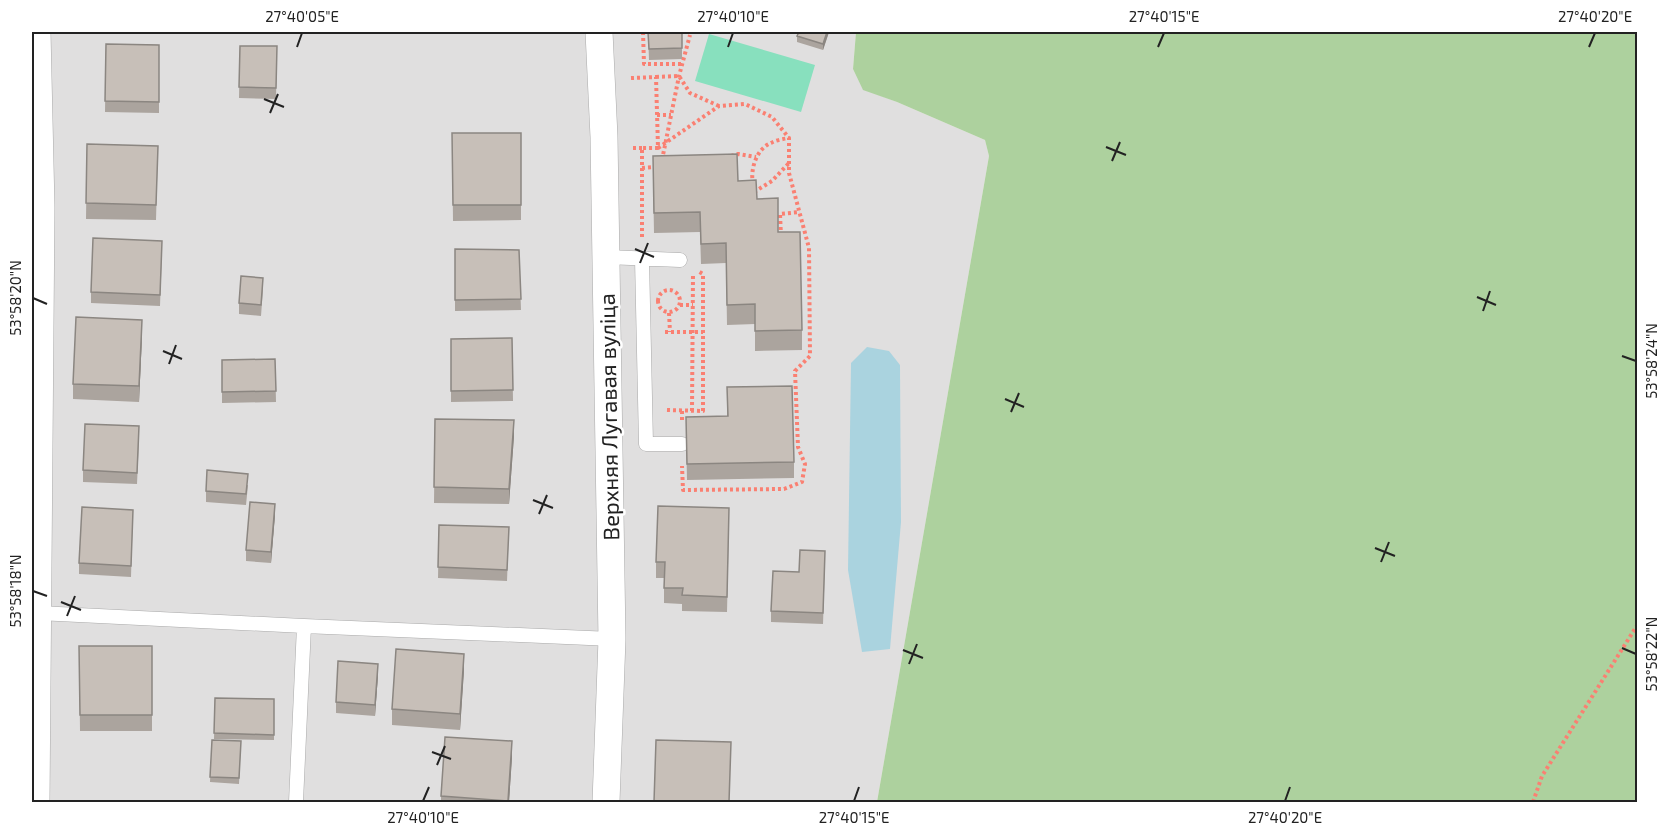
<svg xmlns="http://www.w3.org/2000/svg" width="1669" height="834" font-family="'Exo 2',sans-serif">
<rect width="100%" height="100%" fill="#f2efe9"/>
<path fill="#e0dfdf" d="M32,32H856L853,69L863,89L897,102L985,140L989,156L877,802H32Z"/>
<path fill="#add19e" d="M856,32H1637V802H877L989,156L985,140L897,102L863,90L853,69Z"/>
<path fill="#88e0be" d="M709,34L815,65L801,112L695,81Z"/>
<path fill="#aad3df" d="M867,347L889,351L900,365L901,522L890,649L862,652L848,570L851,363Z"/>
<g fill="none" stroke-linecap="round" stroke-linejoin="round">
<g stroke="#a9a9a9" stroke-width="15">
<path id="lane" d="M606,257L680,260
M642,259L646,444H682
M38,613L304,626L612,639
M296,802L304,626"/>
</g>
<g stroke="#a9a9a9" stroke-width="28">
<path id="street" d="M599,32L604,137L612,639L606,802
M36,802L41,207L37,32"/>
</g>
<path stroke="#fa8072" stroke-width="4" stroke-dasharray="3 3" stroke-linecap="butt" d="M643,32L644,64H683
M656,77L679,76L690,93L719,106
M631,78L656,77L658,148H642V237
M657,115H671
M633,148H642
M658,148L719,106L745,104L772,117L789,138V173L809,248L810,356L795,371L798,447L805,464L802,482L784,489L683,490L682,466
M731,156L738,154L756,157
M662,160L679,76L690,35
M642,168L656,167
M753,184C750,170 756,149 771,143C776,140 783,139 789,138
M754,192L772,181L789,163
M781,236L780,214L800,212
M658 301a11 11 0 1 1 22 0a11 11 0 1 1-22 0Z
M680,305H693
M669,313L670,332
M665,332H703
M667,410L703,411V274L698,271
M682,411V422
M692,411L693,275
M1533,802L1542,776L1638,624"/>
<use href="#lane" stroke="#fff" stroke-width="14"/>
<use href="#street" stroke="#fff" stroke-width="27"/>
</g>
<path fill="#aba49e" d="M648,32H682V59L649,60Z
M799,32H829L823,50L797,42V36Z
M106,44L159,45V113L105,112Z
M240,46H277L276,99L239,98Z
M452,133H521V220L453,221Z
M87,144L158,146L156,220L86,219Z
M653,176L738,181L757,199L778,232L802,330V350L755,351V324L727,325L726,263L701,264L700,232L654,233Z
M455,249L519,250L521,310L455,311Z
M162,252L160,306L91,303V292Z
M263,289L261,316L239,314V303Z
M142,336L139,402L73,399V384Z
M512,338L513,401L451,402V339Z
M275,359L276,402L222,403V360Z
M727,387L794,462V478L687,480L686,433L727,416Z
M435,419L514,436L509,504L434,503Z
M139,438L137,484L83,482V470Z
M248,485L246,505L206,502V491Z
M133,510L131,577L79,574V563Z
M275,515L271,563L246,561V550Z
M729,523L727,612L682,611V604L664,603V578H656V562Z
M439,525L509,527L507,581L438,578Z
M825,562L823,624L771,622V611L799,572Z
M79,646H152V731H80Z
M464,670L460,730L392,725V709Z
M378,675L375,716L336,713V702Z
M215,698L274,699V740L214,739Z
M212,740L241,741L239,784L210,782Z
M512,757L509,802H441V796Z"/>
<path fill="#8b8681" d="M827,32H829L823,50V44Z
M142,320V336L139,402V386Z
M514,420V436L509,504V489Z
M275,504V515L271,563V552Z
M464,654V670L460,730V714Z
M378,664V675L375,716V705Z
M512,741V757L509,802H508Z"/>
<path fill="#c7bfb8" stroke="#8b8681" stroke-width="1.5" d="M648,32H682V48L649,49Z
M799,32H827L823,44L797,36Z
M106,44L159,45V102L105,101Z
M240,46H277L276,88L239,87Z
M452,133H521V205H453Z
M87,144L158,146L156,205L86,203Z
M737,154L738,181L756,180L757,199L778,198V232H800L802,330L755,331V304L727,305L726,243L701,244L700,212L654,213L653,156Z
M93,238L162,241L160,295L91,292Z
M455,249L519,250L521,299L455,300Z
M241,276L263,278L261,305L239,303Z
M76,317L142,320L139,386L73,384Z
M512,338L513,390L451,391V339Z
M275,359L276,391L222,392V360Z
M792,386L794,462L687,464L686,417L728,416L727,387Z
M435,419L514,420L509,489L434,487Z
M85,424L139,426L137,473L83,470Z
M207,470L248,474L246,494L206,491Z
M250,502L275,504L271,552L246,550Z
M658,506L729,508L727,597L682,595L683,588H664L665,562H656Z
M82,507L133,510L131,566L79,563Z
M439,525L509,527L507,570L438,567Z
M800,550L825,551L823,613L771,611L773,571L799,572Z
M79,646H152V715H80Z
M396,649L464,654L460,714L392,709Z
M338,661L378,664L375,705L336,702Z
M215,698L274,699V735L214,733Z
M445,737L512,741L508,801L441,796Z
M212,740L241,741L239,778L210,777Z
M656,740L731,742L729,802H654Z"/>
<path fill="none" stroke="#222" stroke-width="2" d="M297,47L302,33M728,47L733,33M1158,47L1164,33M1589,47L1595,33M264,99L284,107M270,113L278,94M1106,147L1126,155M1112,161L1120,142M635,249L654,257M640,263L648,243M1477,297L1496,305M33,298L47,304M1483,311L1490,291M163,351L182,359M1622,356L1636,361M169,364L176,345M1005,399L1024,407M1011,412L1019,393M533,500L553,508M539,514L547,495M1375,548L1395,556M1381,562L1389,542M33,591L47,596M61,602L81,610M67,616L75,596M1622,648L1636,654M903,650L923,658M909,664L917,644M432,752L451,759M437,765L445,746M423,801L429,787M854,801L859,787M1285,801L1290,787"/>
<g text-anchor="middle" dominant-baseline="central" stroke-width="5" stroke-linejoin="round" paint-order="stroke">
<g font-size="22" fill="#222" stroke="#fff">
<text transform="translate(608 417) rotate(-91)">Верхняя Лугавая вуліца</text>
</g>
</g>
<rect width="1669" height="834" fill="none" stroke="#ffffff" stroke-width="66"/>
<rect x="33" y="33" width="1603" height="768" fill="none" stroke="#222" stroke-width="2"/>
<g font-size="15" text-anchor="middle" fill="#222">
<text x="302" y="22">27°40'05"E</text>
<text x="733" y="22">27°40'10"E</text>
<text x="1164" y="22">27°40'15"E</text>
<text x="1595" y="22">27°40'20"E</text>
<text transform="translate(16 298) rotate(-90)" y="5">53°58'20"N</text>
<text transform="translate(1652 361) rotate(-90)" y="5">53°58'24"N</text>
<text transform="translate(16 591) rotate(-90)" y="5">53°58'18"N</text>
<text transform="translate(1652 654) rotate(-90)" y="5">53°58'22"N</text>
<text x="423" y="823">27°40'10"E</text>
<text x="854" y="823">27°40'15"E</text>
<text x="1285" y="823">27°40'20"E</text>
</g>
</svg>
